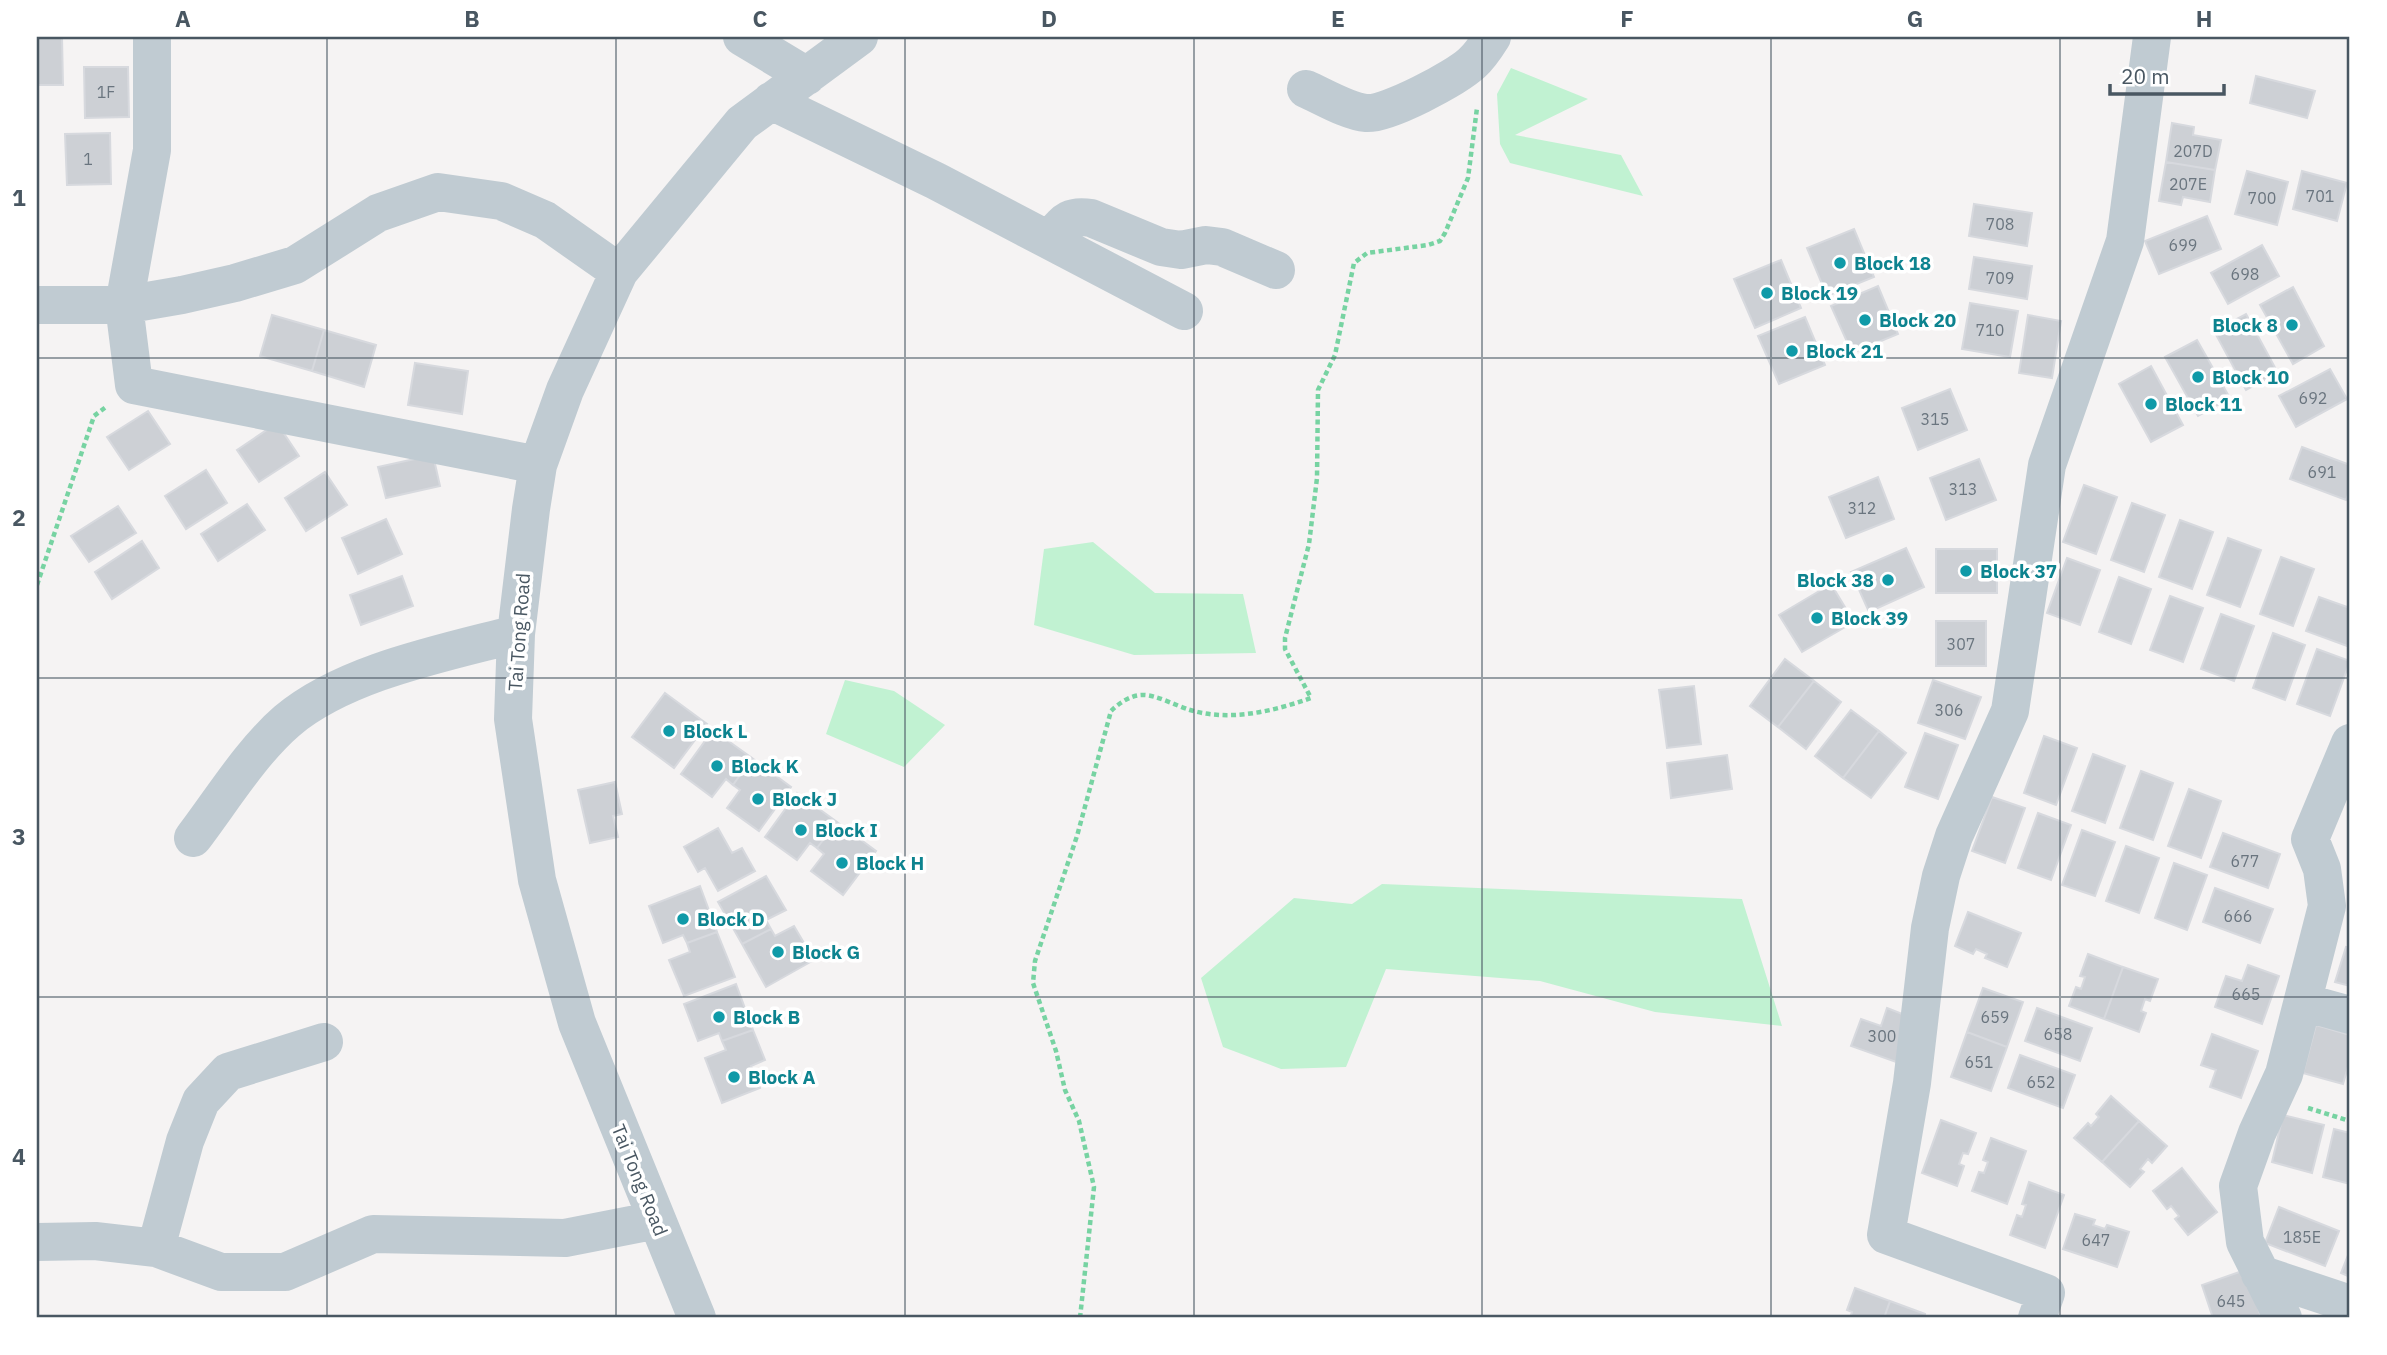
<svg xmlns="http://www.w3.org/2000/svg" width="2387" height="1355" font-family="'IBM Plex Sans',sans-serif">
<rect width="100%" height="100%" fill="#f5f3f3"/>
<path fill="#c1f2d2" d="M1511,68L1588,99L1515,135L1621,155L1643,196L1510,163L1500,144L1497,94Z
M1093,542L1155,593L1243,594L1256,653L1134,655L1034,625L1044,549Z
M845,680L894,691L945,725L904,767L826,734Z
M1382,884L1742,899L1782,1026L1655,1012L1540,981L1386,969L1346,1067L1281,1069L1223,1047L1201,978L1294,898L1352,904Z"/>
<path fill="#cdd0d5" stroke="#d7d9de" stroke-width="2" d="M37,37H62L63,85H37Z
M84,67H128L129,117L85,118Z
M2256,76L2315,91L2307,118L2250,103Z
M2172,123L2194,127L2193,135L2221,140L2215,170L2166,162Z
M110,133L111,184L67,185L65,134Z
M2166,162L2215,170L2210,202L2183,197L2181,205L2159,201Z
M2247,171L2288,182L2277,225L2235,214Z
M2302,171L2347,183L2337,221L2293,209Z
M1974,204L2032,213L2027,246L1969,236Z
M2207,216L2221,249L2159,274L2145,241Z
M1854,229L1874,277L1827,296L1807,248Z
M2262,245L2279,276L2228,304L2211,273Z
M1974,257L2032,266L2027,299L1969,289Z
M1781,260L1801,308L1755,328L1734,279Z
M1878,286L1898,334L1852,353L1831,306Z
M2293,287L2324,346L2293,364L2260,305Z
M1970,303L2018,311L2010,357L1962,349Z
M2246,314L2278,373L2246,390L2214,331Z
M272,315L324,330L312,371L260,356Z
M2028,315L2061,321L2052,378L2019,373Z
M1805,317L1825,365L1779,384L1758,336Z
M324,330L376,345L364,387L312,371Z
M2197,340L2230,398L2198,416L2165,357Z
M415,363L468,371L462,414L408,405Z
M2151,366L2183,425L2151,442L2119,384Z
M2330,369L2347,399L2296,427L2279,396Z
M1950,389L1967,430L1918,450L1902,408Z
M148,411L170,444L129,470L107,437Z
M277,423L299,456L259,482L237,450Z
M2302,447L2350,465V489L2346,500L2290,479Z
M433,455L440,486L386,498L378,467Z
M1979,459L1996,500L1946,520L1930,478Z
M206,470L227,503L186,529L165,496Z
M325,472L347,505L306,531L285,498Z
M1878,477L1894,519L1846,538L1829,497Z
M2084,485L2117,497L2096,554L2063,542Z
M2132,503L2165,515L2144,572L2111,560Z
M247,504L265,530L218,561L201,534Z
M118,506L136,533L89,562L71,536Z
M386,519L402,554L358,574L342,538Z
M2180,520L2213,532L2192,589L2159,577Z
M2228,538L2261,550L2240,607L2207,595Z
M142,541L159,568L112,599L95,572Z
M1906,548L1924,587L1869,612L1851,572Z
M1936,549H1997V593H1936Z
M2281,557L2314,569L2293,626L2260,614Z
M2067,558L2100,570L2080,625L2047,613Z
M402,576L413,606L361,625L350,595Z
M2119,577L2151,589L2131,644L2099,632Z
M1831,584L1854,622L1802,652L1779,615Z
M2170,596L2203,608L2183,662L2150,650Z
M2319,597L2350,608V647L2306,631Z
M2221,614L2254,626L2234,681L2201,669Z
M1936,621H1986V666H1936Z
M2273,633L2305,645L2285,700L2253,688Z
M2317,649L2350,661L2330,716L2297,704Z
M1785,659L1814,681L1778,727L1750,706Z
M1933,680L1981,697L1965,739L1918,723Z
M1814,681L1841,702L1806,749L1778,727Z
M1694,686L1701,744L1667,748L1659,690Z
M665,693L707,724L674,768L632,737Z
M1851,710L1879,731L1843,778L1815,756Z
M713,730L752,758L733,785L726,779L712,797L681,774Z
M1879,731L1906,753L1871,798L1843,778Z
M1925,733L1958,745L1938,799L1905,787Z
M2044,736L2077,748L2056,805L2024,793Z
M2093,754L2125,766L2105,823L2072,811Z
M1727,755L1732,789L1671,798L1667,763Z
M752,758L791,787L759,831L727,808L740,790L733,785Z
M2141,771L2173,783L2153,840L2120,828Z
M615,782L622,814L613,816L618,837L590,843L578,790Z
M2189,789L2221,801L2201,858L2168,846Z
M797,793L837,822L817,848L810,843L797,860L765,837Z
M1992,797L2025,808L2005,863L1972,851Z
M2038,813L2071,825L2051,880L2018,868Z
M837,822L876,851L843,895L811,871L824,854L817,848Z
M718,828L732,853L742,848L755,871L718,891L705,868L698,872L684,847Z
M2082,830L2115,842L2095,896L2062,885Z
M2223,833L2280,854L2268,888L2210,867Z
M2126,846L2159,858L2139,913L2106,901Z
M2174,863L2207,875L2187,930L2155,918Z
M766,876L786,910L766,920L771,929L742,944L718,902Z
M700,886L717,932L687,943L683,935L663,943L649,906Z
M2215,888L2273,909L2260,943L2203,922Z
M1968,912L2021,933L2007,967L1985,958L1987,954L1976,949L1973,954L1955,946Z
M794,926L814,960L766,987L742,944L771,929L775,936Z
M717,932L735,977L684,996L669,960L690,952L687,943Z
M2346,947L2350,948V986L2335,982Z
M2088,954L2123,967L2104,1019L2069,1006L2076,987L2081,989L2085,977L2080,976Z
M2248,965L2279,976L2262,1024L2215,1007L2226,976L2242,981Z
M2123,967L2158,979L2150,1001L2145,999L2141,1011L2146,1013L2139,1032L2104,1019Z
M736,984L753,1030L722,1041L719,1033L698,1041L684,1004Z
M1983,988L2023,1002L2007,1047L1967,1032Z
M1887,1008L1915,1019L1899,1063L1851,1046L1861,1019L1881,1026Z
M2037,1008L2092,1028L2080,1061L2025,1041Z
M2316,1025L2350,1035V1060L2343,1084L2303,1073Z
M753,1030L765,1060L751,1066L760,1088L722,1103L705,1058L726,1050L722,1041Z
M1967,1032L2007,1047L1991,1091L1951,1077Z
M2212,1034L2258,1051L2241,1098L2210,1087L2216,1070L2201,1065Z
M2020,1055L2075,1075L2063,1108L2008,1088Z
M2111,1096L2139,1121L2102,1162L2074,1138L2088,1123L2091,1126L2099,1117L2096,1114Z
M2283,1115L2324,1125L2312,1173L2272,1162Z
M1941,1120L1976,1133L1968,1154L1963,1153L1959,1164L1964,1166L1957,1186L1922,1173Z
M2139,1121L2167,1146L2152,1163L2148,1159L2140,1169L2144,1172L2130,1187L2102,1162Z
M2334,1129L2350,1133V1184L2323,1177Z
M1991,1138L2026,1151L2007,1204L1972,1191L1979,1172L1984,1173L1988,1162L1983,1160Z
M2182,1168L2217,1212L2188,1235L2175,1219L2179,1216L2171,1206L2167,1209L2153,1191Z
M2029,1182L2064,1195L2045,1248L2010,1235L2017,1215L2022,1217L2026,1205L2022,1204Z
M2279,1207L2339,1231L2325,1266L2265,1243Z
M2075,1214L2095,1220L2093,1225L2105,1229L2107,1225L2129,1232L2117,1267L2063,1249Z
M2350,1250V1277L2341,1273Z
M2245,1270L2261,1317L2213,1318L2202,1285Z
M1855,1288L1890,1301L1884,1318H1850L1852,1312L1847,1310Z
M1890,1301L1925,1314L1924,1318H1884Z"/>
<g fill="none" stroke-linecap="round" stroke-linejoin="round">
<path stroke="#77d3a2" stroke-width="4.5" stroke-dasharray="5 3.5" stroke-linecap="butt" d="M37,585L94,416L106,407
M2308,1108L2350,1121
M1080,1318L1094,1187L1079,1121L1065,1090L1056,1051L1033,983L1035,961L1077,836L1111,711C1119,703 1132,694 1144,695C1156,695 1177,706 1190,710C1230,722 1274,711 1311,698L1285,649V638L1309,544L1317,478L1318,390L1335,355L1354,263L1367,253L1428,245L1440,241L1445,233L1468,178L1477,108"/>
<path stroke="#c0cbd2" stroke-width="38" d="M152,37V150L124,305L134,385L538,465
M742,37L807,76
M1306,89C1322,96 1349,112 1366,113C1387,115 1456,78 1472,63C1480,56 1487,45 1492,37
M771,101L936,181L1184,311
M1049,240C1064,223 1067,214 1091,218L1161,247L1181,250L1206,245L1222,247L1276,270
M37,305H124L182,295L235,283L295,265L378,213L438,192L501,201L545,220L619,272
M193,838C222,800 251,752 287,721C345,672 444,653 516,634
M2303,1002L2350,1015
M37,1242L95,1241L156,1248L221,1272H285L373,1234L565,1238L657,1220
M156,1248L185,1141L201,1101L228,1072L324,1042
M2260,1274L2350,1304
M697,1318L577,1023L537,880L513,719L516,634L531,509L538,465L565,390L619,272L742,123L859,37
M2037,1318L2046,1293L1886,1235L1912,1083L1930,928L1941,876L1954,836L2010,711L2047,465L2125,241L2152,37
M2283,1318L2245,1242L2238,1186L2257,1133L2284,1074L2327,906L2322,869L2310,839L2350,743"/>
</g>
<path fill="none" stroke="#495762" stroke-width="2" stroke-opacity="0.55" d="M327,37V1318M616,37V1318M905,37V1318M1194,37V1318M1482,37V1318M1771,37V1318M2060,37V1318M37,358H2350M37,678H2350M37,997H2350"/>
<g fill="#0f9aa8" stroke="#fff" stroke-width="2.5">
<circle cx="1840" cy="263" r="7"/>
<circle cx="1767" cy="293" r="7"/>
<circle cx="1865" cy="320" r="7"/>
<circle cx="2292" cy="325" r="7"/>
<circle cx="1792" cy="351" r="7"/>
<circle cx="2198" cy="377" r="7"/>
<circle cx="2151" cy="404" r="7"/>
<circle cx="1966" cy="571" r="7"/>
<circle cx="1888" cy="580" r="7"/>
<circle cx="1817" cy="618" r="7"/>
<circle cx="669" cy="731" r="7"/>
<circle cx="717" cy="766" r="7"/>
<circle cx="758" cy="799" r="7"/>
<circle cx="801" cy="830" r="7"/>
<circle cx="842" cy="863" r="7"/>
<circle cx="683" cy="919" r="7"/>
<circle cx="778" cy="952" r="7"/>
<circle cx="719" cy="1017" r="7"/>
<circle cx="734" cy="1077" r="7"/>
</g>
<g text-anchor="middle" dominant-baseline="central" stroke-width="7" stroke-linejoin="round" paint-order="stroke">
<g font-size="16" fill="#6a757f">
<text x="106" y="92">1F</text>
<text x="2193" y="151">207D</text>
<text x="88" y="159">1</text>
<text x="2188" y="184">207E</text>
<text x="2320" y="196">701</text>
<text x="2262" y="198">700</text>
<text x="2000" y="224">708</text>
<text x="2183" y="245">699</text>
<text x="2245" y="274">698</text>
<text x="2000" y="278">709</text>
<text x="1990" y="330">710</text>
<text x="2313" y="398">692</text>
<text x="1935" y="419">315</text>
<text x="2322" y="472">691</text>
<text x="1963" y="489">313</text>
<text x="1862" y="508">312</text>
<text x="1961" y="644">307</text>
<text x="1949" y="710">306</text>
<text x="2245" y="861">677</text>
<text x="2238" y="916">666</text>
<text x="2246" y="994">665</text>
<text x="1995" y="1017">659</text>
<text x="2058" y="1034">658</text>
<text x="1882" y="1036">300</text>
<text x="1979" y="1062">651</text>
<text x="2041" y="1082">652</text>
<text x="2302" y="1237">185E</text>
<text x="2096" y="1240">647</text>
<text x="2231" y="1301">645</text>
</g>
<g font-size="19" font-weight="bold" fill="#0d838f" stroke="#fff" text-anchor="start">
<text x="1854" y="263">Block 18</text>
<text x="1781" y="293">Block 19</text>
<text x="1879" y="320">Block 20</text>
<text x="2278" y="325" text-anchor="end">Block 8</text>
<text x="1806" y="351">Block 21</text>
<text x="2212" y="377">Block 10</text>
<text x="2165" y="404">Block 11</text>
<text x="1980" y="571">Block 37</text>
<text x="1874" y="580" text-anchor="end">Block 38</text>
<text x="1831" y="618">Block 39</text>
<text x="683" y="731">Block L</text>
<text x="731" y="766">Block K</text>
<text x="772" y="799">Block J</text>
<text x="815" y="830">Block I</text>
<text x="856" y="863">Block H</text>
<text x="697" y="919">Block D</text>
<text x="792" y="952">Block G</text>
<text x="733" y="1017">Block B</text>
<text x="748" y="1077">Block A</text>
</g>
<g font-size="19" fill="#495762" stroke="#fff">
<text transform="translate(519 632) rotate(-86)">Tai Tong Road</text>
<text transform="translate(640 1180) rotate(68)">Tai Tong Road</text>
</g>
</g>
<rect width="2387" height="1355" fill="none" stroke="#ffffff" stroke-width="77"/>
<path d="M2110 84v10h114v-10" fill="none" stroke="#495762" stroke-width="3.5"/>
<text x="2121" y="84" font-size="21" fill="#495762" stroke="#ffffff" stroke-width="5" paint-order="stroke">20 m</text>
<rect x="38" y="38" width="2310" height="1278" fill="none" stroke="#495762" stroke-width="2.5"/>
<g font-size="23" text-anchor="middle" font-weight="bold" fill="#495762">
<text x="183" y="27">A</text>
<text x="472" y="27">B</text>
<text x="760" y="27">C</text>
<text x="1049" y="27">D</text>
<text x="1338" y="27">E</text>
<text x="1627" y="27">F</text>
<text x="1915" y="27">G</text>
<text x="2204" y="27">H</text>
<text x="19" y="206">1</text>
<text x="19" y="526">2</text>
<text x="19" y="845">3</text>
<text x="19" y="1165">4</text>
</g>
</svg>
